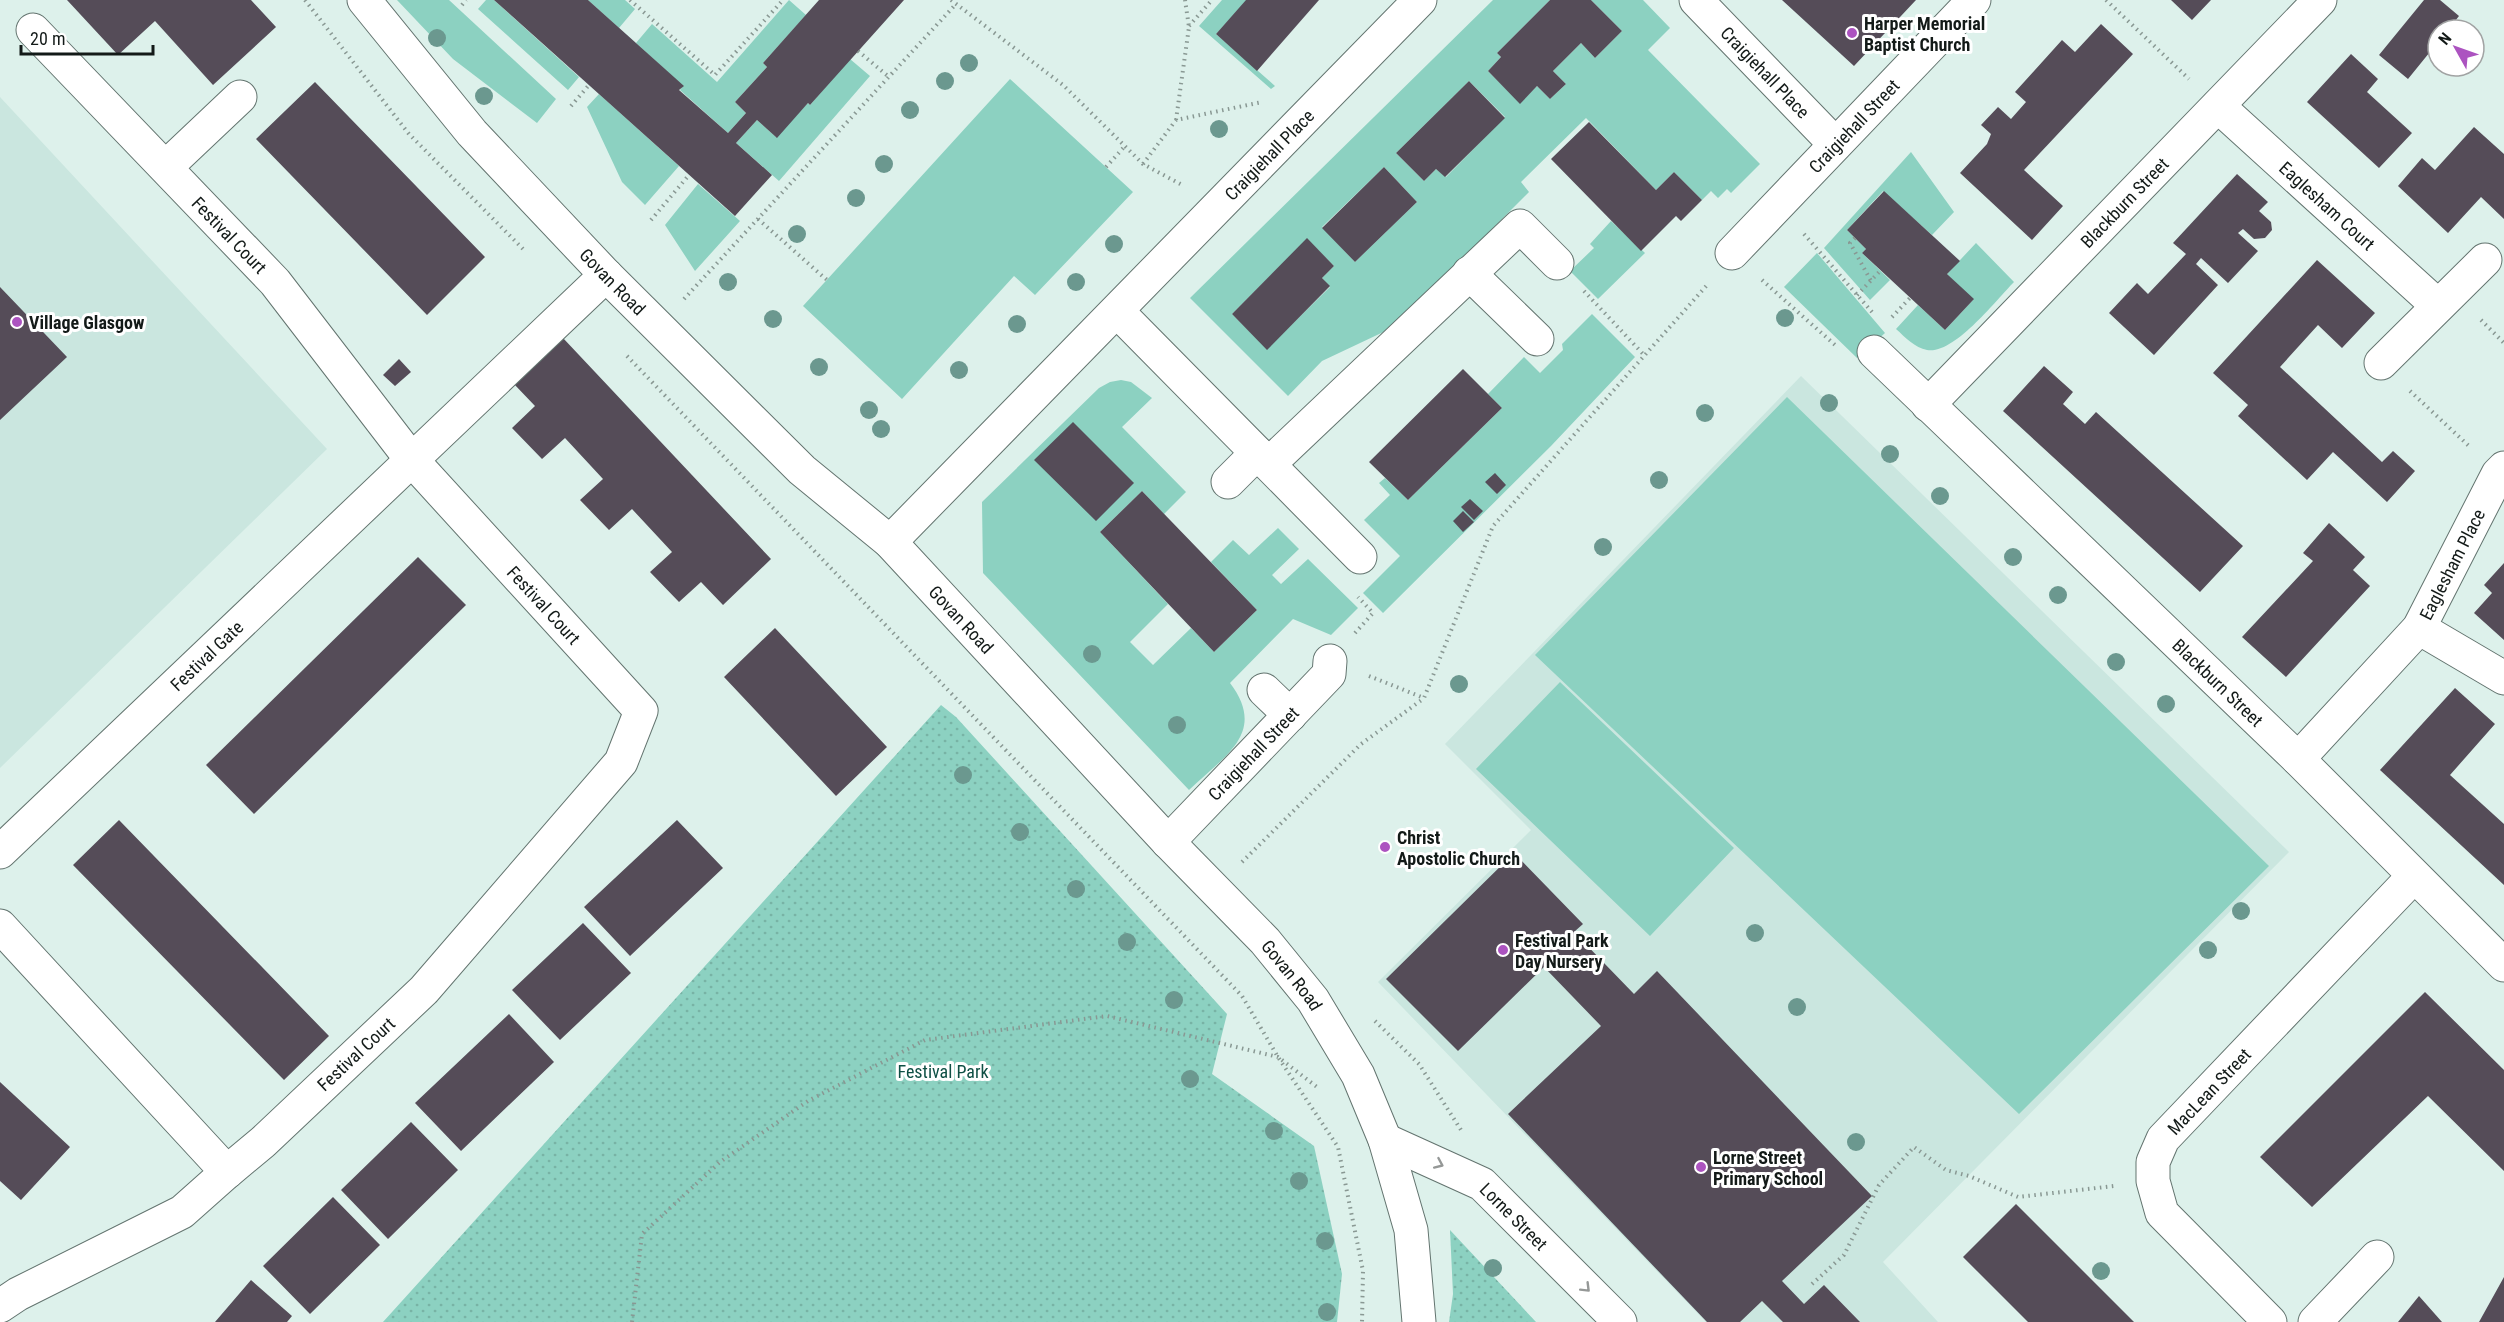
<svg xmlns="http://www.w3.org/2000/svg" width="2504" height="1322" font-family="'Roboto Condensed',sans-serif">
<defs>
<pattern id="park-dots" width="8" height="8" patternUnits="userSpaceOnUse" patternTransform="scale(1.5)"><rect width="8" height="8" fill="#8cd1c1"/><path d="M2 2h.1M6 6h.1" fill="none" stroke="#78b3a5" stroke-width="1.8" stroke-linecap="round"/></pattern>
</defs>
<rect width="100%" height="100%" fill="#ddf1eb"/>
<path fill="#cae6df" d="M0,97L327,449L0,768Z
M1801,376L2289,852L1883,1262L1938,1322H1706L1378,982L1531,830L1445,744Z"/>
<path fill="#8cd1c1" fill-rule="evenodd" d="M397,0H449L556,99L537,123L453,59Z
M486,0H494L579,77L568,90L478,9Z
M588,0H625L635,9L619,28Z
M789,0L806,15L763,63L767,67L735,102L746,113L728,133L680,90L683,86L636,43L652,24L717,82Z
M1222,0H1247L1216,34L1275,86L1271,89L1199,26Z
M1493,0H1550L1497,53L1501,57L1488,71L1520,103L1537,86L1550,99L1566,84L1553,71L1581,43L1595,58L1622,31L1591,0H1643L1670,28L1648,50L1760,164L1731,193L1727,189L1718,198L1711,191L1702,200L1674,172L1656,190L1586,118L1521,182L1529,192L1394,327L1322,361L1288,396L1190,298ZM1469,81L1505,117L1446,177L1436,169L1424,181L1396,153ZM1384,167L1417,202L1355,262L1322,227ZM1307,239L1334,266L1322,278L1330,287L1267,349L1232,314Z
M850,59L870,76L779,181L736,143L757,120L776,137L808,103L810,105Z
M1010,79L1133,192L1035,295L1014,276L902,399L803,306Z
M599,94L679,166L645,205L622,182L587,107Z
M1911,152L1954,212L1932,235L1883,191L1847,230L1866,249L1862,253L1890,280L1870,300L1824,248Z
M698,184L740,221L695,271L665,225Z
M1611,221L1645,253L1598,299L1570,271L1594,248L1590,244Z
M1976,243L2014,282C1996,300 1954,355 1927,350C1915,348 1905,337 1896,329L1918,305L1945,330L1973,300L1947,274Z
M1817,253L1885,333L1857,358L1784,287Z
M1592,314L1635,357L1551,446L1383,613L1363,593L1400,556L1364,520L1390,495L1379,483L1385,478L1408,500L1502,408L1488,394L1524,357L1540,373L1563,350L1562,344Z
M1121,380L1131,382L1152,398L1122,427L1186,492L1164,514L1142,491L1100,532L1168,604L1130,642L1153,665L1191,628L1214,652L1257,610L1211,562L1233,540L1249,555L1278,528L1299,549L1272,575L1281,584L1308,559L1358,608L1331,635L1293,619L1230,683C1268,733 1224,756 1189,790L983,573L982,502L1099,388L1110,382Z
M1787,397L2269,866L2019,1114L1535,655Z
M1560,682L1734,848L1650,936L1476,769Z"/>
<path fill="url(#park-dots)" d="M941,705L956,717L1227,1014L1212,1074L1314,1146L1342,1274L1337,1322H383Z
M1450,1230L1536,1322H1449L1453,1294Z"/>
<path fill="#554c58" d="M67,0H251L276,27L213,85L155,21L118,55Z
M494,0H588L684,86L679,90L728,133L746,113L735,102L767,67L763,63L819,0H904L810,105L808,103L777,138L757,120L736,143L772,175L735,216Z
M1246,0H1319L1257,71L1216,34Z
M1550,0H1591L1622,31L1595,58L1581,43L1553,71L1566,84L1550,99L1537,86L1520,104L1488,71L1501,57L1497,53Z
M1782,0H1916L1854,66Z
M2171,0H2211L2192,20Z
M2424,0H2440L2459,16L2448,30H2438V42L2408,79L2379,55Z
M2101,24L2133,54L2024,170L2063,206L2032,240L1960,173L1987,144L1991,134L1981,125L1998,107L2011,119L2026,102L2015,92L2062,40L2075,52Z
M2351,54L2378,79L2367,92L2412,133L2379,168L2307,102Z
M1469,81L1505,118L1445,177L1436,169L1424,181L1396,153Z
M315,82L485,257L427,315L256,139Z
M1589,122L1656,190L1674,172L1702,200L1681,221L1676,216L1641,251L1551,159Z
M2474,127L2504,154V219L2481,197L2448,233L2398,186L2422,158L2435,170Z
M1384,167L1417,202L1355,262L1322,228Z
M2237,174L2268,202L2259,211L2271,222L2272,230L2265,238L2254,239L2243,229L2238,233L2258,251L2228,283L2201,258L2196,264L2218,285L2154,355L2109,313L2137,283L2148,294L2186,254L2173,243Z
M1884,191L1960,261L1947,274L1974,299L1945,330L1862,253L1866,249L1847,230Z
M1307,238L1334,266L1322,278L1330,286L1267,350L1232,314Z
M2317,260L2375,313L2342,348L2318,325L2280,367L2382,462L2393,451L2415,471L2387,502L2333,452L2307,480L2238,416L2248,405L2213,373Z
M0,287L67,357L0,420Z
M563,338L771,559L723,605L701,582L679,602L650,572L672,552L632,509L609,530L580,500L603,479L565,438L542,459L512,428L535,406L514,384Z
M399,359L411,372L395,386L383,375Z
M2044,366L2073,392L2063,404L2085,424L2096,412L2243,546L2200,592L2003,411Z
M1463,369L1502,408L1408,500L1369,462Z
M1073,422L1134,483L1096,521L1034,460Z
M1495,473L1506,485L1497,494L1485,482Z
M1142,491L1257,610L1214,652L1100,532Z
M1470,499L1483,511L1474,520L1461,507Z
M1463,511L1474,522L1463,532L1453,521Z
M2329,523L2365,557L2353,570L2370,586L2286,677L2242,637L2313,561L2303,553Z
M418,557L466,605L254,814L206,765Z
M2504,563V640L2474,613L2492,593L2484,585Z
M775,628L887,747L836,796L724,677Z
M2455,688L2495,724L2450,775L2504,824V885L2380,770Z
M119,820L329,1036L284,1080L73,865Z
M677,820L723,868L630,956L584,907Z
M1514,853L1583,924L1574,932L1634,994L1657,971L1872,1196L1782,1281L1804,1304L1824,1285L1860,1322H1783L1762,1301L1740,1322H1707L1508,1114L1601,1026L1544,967L1458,1051L1386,979Z
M583,923L631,973L560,1040L512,990Z
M2425,992L2504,1070V1171L2428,1096L2312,1207L2260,1157Z
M509,1014L554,1062L461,1151L415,1103Z
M0,1082L70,1147L21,1200L0,1181Z
M411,1122L458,1170L388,1239L341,1190Z
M333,1197L380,1245L310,1314L263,1266Z
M2016,1204L2134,1322H2028L1963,1257Z
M2504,1277V1322H2479Z
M251,1280L292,1316L287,1322H215Z
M2419,1296L2442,1322H2398Z"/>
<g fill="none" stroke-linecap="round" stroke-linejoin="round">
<g stroke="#63746f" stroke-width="35">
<g id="minor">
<path id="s1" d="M364,0L472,133L606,275L802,470L890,542L1168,842L1265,941L1313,1000L1358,1075L1385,1140L1411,1230L1419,1322"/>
<path id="s2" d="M1696,0L1835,144"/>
<path id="s3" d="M33,30L275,282L411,459L641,711L621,762L424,990L263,1142L227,1172"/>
<path id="s4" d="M2218,106L2438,306"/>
<path d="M166,167L240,97"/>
<path id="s5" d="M1732,253L1974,0"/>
<path d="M1469,273L1537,339"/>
<path d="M1117,311L1360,557"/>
<path id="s6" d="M1874,352L2298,759L2504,965"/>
<path d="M2381,363L2485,260"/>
<path id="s7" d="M1928,405L2320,0"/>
<path d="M1269,464L1520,226L1557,263"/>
<path d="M1228,482L1257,453"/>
<path id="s8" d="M890,542L1420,0"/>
<path d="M2419,628L2504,678"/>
<path d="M1264,690L1290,715"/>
<path id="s9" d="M2298,759L2419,628L2498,474L2504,468"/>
<path id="s10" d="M1168,842L1329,674L1330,661"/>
<path id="s11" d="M0,852L606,275"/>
<path d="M0,926L227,1172L182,1212L18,1294L0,1306"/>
<path id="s12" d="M1385,1140L1482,1184L1620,1322"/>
<path id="s13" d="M2270,1322L2162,1213L2153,1181V1162L2163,1139L2414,876"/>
<path d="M2315,1322L2377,1257"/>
</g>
</g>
<path stroke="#899893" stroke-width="4" stroke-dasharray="1.5 4.5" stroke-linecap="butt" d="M305,0L409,134L526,252
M630,0L715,75L783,0
M951,0L1063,85L1143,164L1184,186
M2106,0L2189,79
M462,5L466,0
M1189,26L1212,0
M858,51L889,77
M571,106L589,85
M1176,120L1189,27L1185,0
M1143,164L1176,120L1262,102
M1106,167L1125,146
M758,219L827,280
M651,220L689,175
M1804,234L1872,312
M1855,238L1850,243L1871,281
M1762,280L1835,345
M1584,291L1645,356
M1857,295L1881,270
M684,299L956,4
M1892,317L1910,298
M2481,320L2504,343
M627,356L1242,996L1278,1057L1338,1147L1363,1271L1362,1322
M2410,391L2470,447
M1355,633L1373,613L1358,597
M1369,676L1424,698L1493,526L1708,284
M1242,862L1361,744L1423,699
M1375,1021L1419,1064L1461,1130
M1812,1284L1844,1255L1879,1185L1914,1147L1946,1170L1969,1176L2018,1197L2114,1186
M632,1322L642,1234L720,1162L808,1101L925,1040L1107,1016L1278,1057L1317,1087"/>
<use href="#minor" stroke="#fff" stroke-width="33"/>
</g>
<g fill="#6b988f">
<circle cx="437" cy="38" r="9"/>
<circle cx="969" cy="63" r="9"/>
<circle cx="945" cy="81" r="9"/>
<circle cx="484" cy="96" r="9"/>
<circle cx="910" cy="110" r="9"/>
<circle cx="1219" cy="129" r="9"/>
<circle cx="884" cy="164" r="9"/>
<circle cx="856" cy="198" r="9"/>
<circle cx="797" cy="234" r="9"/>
<circle cx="1114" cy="244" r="9"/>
<circle cx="728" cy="282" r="9"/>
<circle cx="1076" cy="282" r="9"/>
<circle cx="1785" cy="318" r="9"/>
<circle cx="773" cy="319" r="9"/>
<circle cx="1017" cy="324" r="9"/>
<circle cx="819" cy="367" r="9"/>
<circle cx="959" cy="370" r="9"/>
<circle cx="1829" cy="403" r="9"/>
<circle cx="869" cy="410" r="9"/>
<circle cx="1705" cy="413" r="9"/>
<circle cx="881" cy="429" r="9"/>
<circle cx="1890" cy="454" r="9"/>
<circle cx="1659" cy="480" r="9"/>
<circle cx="1940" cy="496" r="9"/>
<circle cx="1603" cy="547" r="9"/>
<circle cx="2013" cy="557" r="9"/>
<circle cx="2058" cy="595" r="9"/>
<circle cx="1092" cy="654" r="9"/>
<circle cx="2116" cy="662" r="9"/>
<circle cx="1459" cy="684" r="9"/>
<circle cx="2166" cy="704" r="9"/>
<circle cx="1177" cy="725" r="9"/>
<circle cx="963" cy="775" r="9"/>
<circle cx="1020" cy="832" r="9"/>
<circle cx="1076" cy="889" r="9"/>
<circle cx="2241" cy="911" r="9"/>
<circle cx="1755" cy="933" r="9"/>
<circle cx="1127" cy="942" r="9"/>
<circle cx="2208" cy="950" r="9"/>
<circle cx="1174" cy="1000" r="9"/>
<circle cx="1797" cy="1007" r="9"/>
<circle cx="1190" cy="1079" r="9"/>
<circle cx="1274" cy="1131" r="9"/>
<circle cx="1856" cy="1142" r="9"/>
<circle cx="1299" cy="1181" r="9"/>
<circle cx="1325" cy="1241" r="9"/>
<circle cx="1493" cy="1268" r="9"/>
<circle cx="2101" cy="1271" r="9"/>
<circle cx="1327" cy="1312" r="9"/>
</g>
<defs><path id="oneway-chevron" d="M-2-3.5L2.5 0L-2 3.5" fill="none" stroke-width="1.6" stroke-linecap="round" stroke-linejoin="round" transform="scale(1.5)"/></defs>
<g stroke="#959897">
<use href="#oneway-chevron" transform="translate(1439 1164) rotate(24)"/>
<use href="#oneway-chevron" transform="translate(1586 1288) rotate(45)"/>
</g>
<g fill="#ac53c0" stroke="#fff" stroke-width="2">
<circle cx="1852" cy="33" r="6"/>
<circle cx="17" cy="322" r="6"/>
<circle cx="1385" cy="847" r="6"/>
<circle cx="1503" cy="950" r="6"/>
<circle cx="1701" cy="1167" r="6"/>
</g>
<g text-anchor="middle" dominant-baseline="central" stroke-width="6" stroke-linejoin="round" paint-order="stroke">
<g font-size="18" font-weight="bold" fill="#131a18" stroke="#fff" text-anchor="start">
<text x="1864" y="23">Harper Memorial<tspan x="1864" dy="21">Baptist Church</tspan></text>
<text x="29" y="322">Village Glasgow</text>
<text x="1397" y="837">Christ<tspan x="1397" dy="21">Apostolic Church</tspan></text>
<text x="1515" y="940">Festival Park<tspan x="1515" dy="21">Day Nursery</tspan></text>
<text x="1713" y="1157">Lorne Street<tspan x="1713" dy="21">Primary School</tspan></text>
</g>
<g font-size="18" fill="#131a18" stroke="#fff">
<text stroke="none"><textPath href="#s2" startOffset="100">Craigiehall Place</textPath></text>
<text stroke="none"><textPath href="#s5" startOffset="176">Craigiehall Street</textPath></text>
<text stroke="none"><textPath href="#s8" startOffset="542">Craigiehall Place</textPath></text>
<text stroke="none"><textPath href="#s7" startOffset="282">Blackburn Street</textPath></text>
<text stroke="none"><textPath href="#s4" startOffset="148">Eaglesham Court</textPath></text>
<text stroke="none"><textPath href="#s3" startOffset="284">Festival Court</textPath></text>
<text stroke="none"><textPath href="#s1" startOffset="376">Govan Road</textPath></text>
<text stroke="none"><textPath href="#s9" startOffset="250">Eaglesham Place</textPath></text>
<text stroke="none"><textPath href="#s3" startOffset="770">Festival Court</textPath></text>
<text stroke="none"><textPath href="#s1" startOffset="862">Govan Road</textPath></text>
<text stroke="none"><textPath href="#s11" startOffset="285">Festival Gate</textPath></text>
<text stroke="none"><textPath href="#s6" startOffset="477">Blackburn Street</textPath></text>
<text stroke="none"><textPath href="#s10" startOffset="123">Craigiehall Street</textPath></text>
<text stroke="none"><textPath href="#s1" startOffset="1348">Govan Road</textPath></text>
<text transform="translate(356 1054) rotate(-43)">Festival Court</text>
<text stroke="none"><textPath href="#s13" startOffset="297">MacLean Street</textPath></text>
<text stroke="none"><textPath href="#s12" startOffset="152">Lorne Street</textPath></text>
</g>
<g font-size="18" fill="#0e4f44" stroke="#fff">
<text x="943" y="1071">Festival Park</text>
</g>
</g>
<g transform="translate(2456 48) rotate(310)"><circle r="28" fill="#ffffff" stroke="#a1a3a3" stroke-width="1.5"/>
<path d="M0-4.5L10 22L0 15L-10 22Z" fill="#ac53c0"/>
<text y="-9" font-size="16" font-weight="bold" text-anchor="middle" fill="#131a18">N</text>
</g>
<path d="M21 45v9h132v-9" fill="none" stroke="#131a18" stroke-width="3"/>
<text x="30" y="45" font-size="18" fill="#131a18" stroke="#ffffff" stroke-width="4.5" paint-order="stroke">20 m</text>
</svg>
